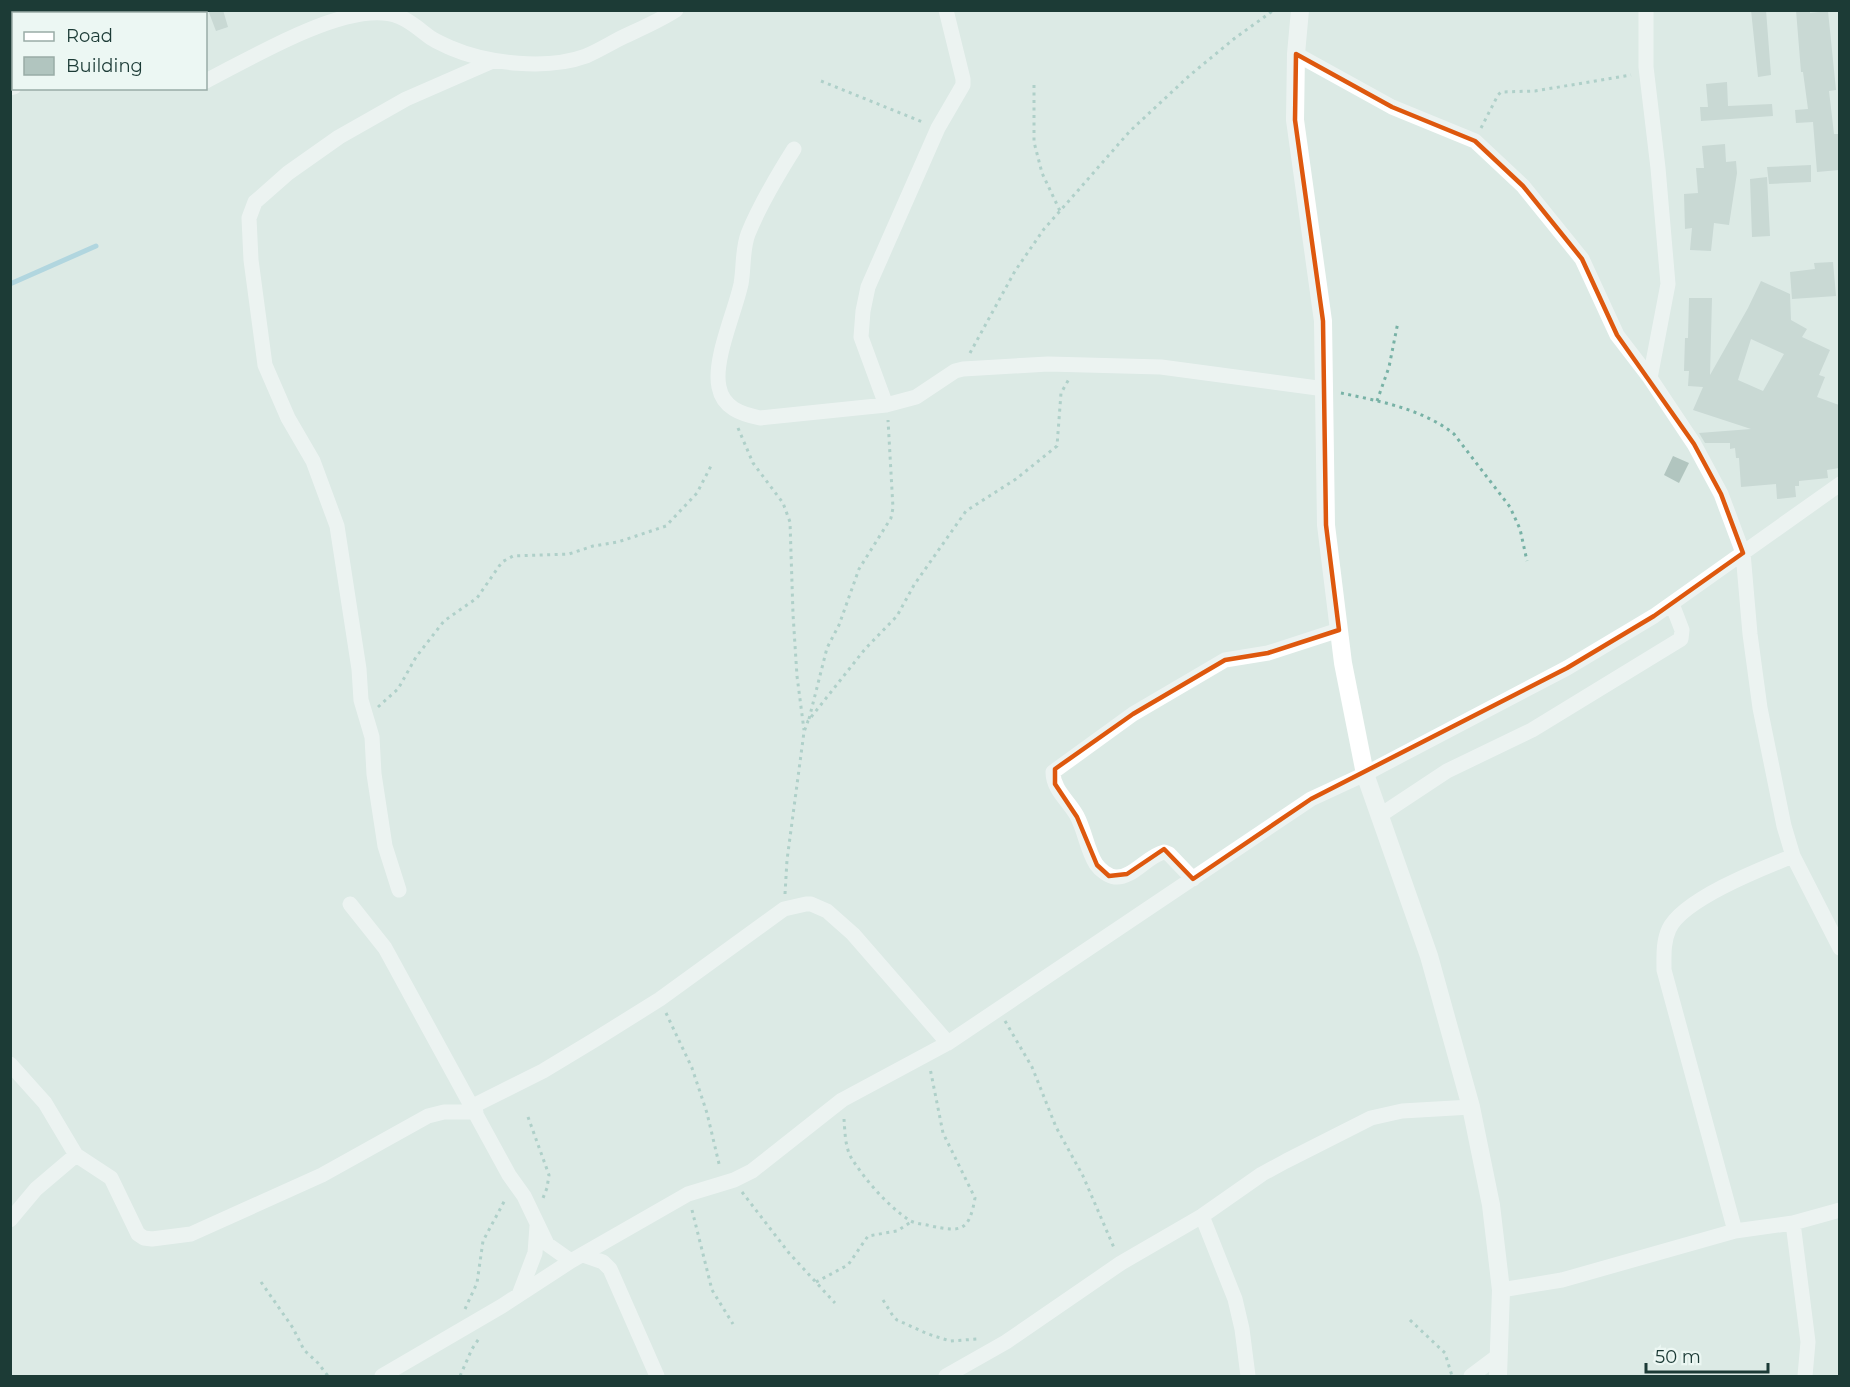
<svg xmlns="http://www.w3.org/2000/svg" width="1850" height="1387" font-family="Montserrat,sans-serif">
<rect width="100%" height="100%" fill="#dceae5"/>
<g fill="none" stroke-linecap="round" stroke-linejoin="round">
<path stroke="#7cbfd7" stroke-width="5" d="M10,284L96,246"/>
</g>
<path fill="#b1c5bf" fill-rule="evenodd" d="M208,10H223L228,27L216,31Z
M1751,10H1766L1771,75L1758,77Z
M1796,10H1810V13L1828,11L1836,90L1829,91L1834,134H1839V170L1817,172L1813,122L1796,123L1795,110L1808,109L1803,72H1801Z
M1727,82L1728,106L1772,104L1773,116L1701,121L1700,107H1708L1706,84Z
M1725,144L1726,162L1736,161L1737,173L1729,225L1714,223L1711,251L1690,250L1692,228L1685,229L1684,194L1698,193L1696,168H1704L1702,146Z
M1811,165V182L1769,184L1767,167Z
M1767,177L1770,236L1752,237L1750,179Z
M1833,262L1836,296L1792,299L1790,272L1815,269L1814,263Z
M1761,281L1790,294L1791,320L1807,329L1802,337L1830,350L1819,375L1825,377L1817,397L1839,405V468L1827,470L1828,478L1799,481V486H1795L1796,497L1777,499L1776,484L1741,487L1739,458H1736L1735,448L1730,449V443H1705L1699,433L1751,429L1693,410L1703,387L1688,386L1689,371H1684L1685,338H1688L1689,298H1712L1710,375L1748,308ZM1751,339L1784,354L1763,391L1738,380Z
M1673,456L1689,463L1679,483L1664,475Z"/>
<g fill="none" stroke-linecap="round" stroke-linejoin="round">
<path stroke="#78b2a6" stroke-width="3" stroke-dasharray="3 4.5" stroke-linecap="butt" d="M821,81L925,123
M1034,85V142L1042,173L1060,211
M1481,128L1498,95L1501,92L1535,91L1631,75
M970,353L1015,271L1044,229L1060,211L1130,131L1189,76L1235,38L1274,10
M1341,393C1379,401 1423,409 1454,434L1510,507L1520,529L1527,561
M1377,401L1389,367L1398,322
M738,428L753,463L783,503L790,522L793,614L797,676L804,730
M378,707L398,689L416,657L444,621L477,598L502,562L513,556L569,554L593,546L618,542L666,526L697,493L712,464
M809,719L827,648L839,625L859,569L891,518L893,508L888,420
M785,894L787,860L804,732L808,721L865,649L897,616L914,585L966,511L1016,479L1057,446L1061,393L1069,379
M666,1013L692,1068L707,1113L720,1168
M1005,1021L1032,1067L1056,1127L1083,1176L1115,1250
M528,1117L549,1175L547,1188L543,1198
M844,1119C845,1132 845,1148 852,1159C866,1181 887,1205 909,1220C915,1224 924,1224 931,1226C961,1232 969,1232 975,1198L943,1133L930,1068
M742,1192L789,1253L835,1303
M692,1210L712,1290L733,1324
M261,1282L293,1328L304,1350L318,1363L328,1376
M816,1282L848,1265L868,1236L897,1231L911,1222
M883,1300L893,1316L897,1320L928,1334L950,1341L978,1339
M465,1309L477,1283L483,1241L506,1198
M1410,1320L1445,1353L1452,1376
M460,1376L472,1349L480,1337"/>
<path stroke="#fff" stroke-width="15" d="M1646,10V67L1658,168L1668,284L1650,378
M1296,54L1392,107L1475,141L1523,186L1582,259L1617,335L1650,378L1694,444L1721,494L1743,553L1750,634L1760,708L1784,826L1793,856L1840,948
M206,81C251,58 333,9 383,13C403,14 416,27 431,38C437,42 445,45 451,48C488,64 548,70 586,56C598,51 611,43 623,37C640,29 659,21 676,10
M10,88L14,87
M794,149C777,176 760,204 748,234C742,250 744,268 741,284C735,312 713,360 719,387C723,408 741,414 760,418L886,405L916,397L955,371L963,369L1048,364L1161,367L1325,389
M886,405L861,337L863,311L868,287L938,128L963,85V79L946,10
M1379,816L1447,771L1532,730L1681,639L1682,630L1672,604
M1193,879L1169,854L1164,852C1147,856 1132,879 1115,877C1108,876 1100,870 1096,864C1087,850 1085,831 1077,816C1069,801 1053,790 1053,772L1133,714L1225,660L1268,653L1339,630
M399,890L385,846L374,774L372,737L361,700L359,669L337,526L313,461L288,418L265,365L251,260L249,218L255,202L288,173L339,137L406,99L493,61
M350,904L385,948L509,1175L524,1196L547,1244L571,1261
M10,1064L45,1103L76,1155L111,1178L138,1234L144,1238L152,1239L191,1234L322,1175L428,1116L444,1112H476
M473,1106L543,1071L596,1039L660,999L784,909L806,904H811L827,911L853,934L948,1043
M1202,1216L1235,1299L1242,1329L1248,1376
M10,1220L36,1189L76,1155
M1793,1223L1808,1342L1805,1376
M1735,1231L1664,970C1664,956 1663,942 1669,929C1683,899 1763,868 1793,856
M583,1255L603,1262L610,1269L657,1376
M1501,1290L1562,1280L1735,1231L1793,1223L1840,1210
M519,1295L535,1253L537,1226
M382,1376L502,1306L571,1261L688,1194L734,1180L752,1171L842,1100L948,1043L1311,799L1365,774L1567,668L1654,616L1840,484
M946,1376L1006,1342L1121,1263L1202,1216L1262,1174L1286,1161L1371,1118L1402,1111L1471,1107
M1471,1376L1499,1355"/>
<path stroke="#fff" stroke-width="18" d="M1300,10L1296,54L1295,120L1323,321L1326,525L1343,663L1365,774L1429,956L1471,1107L1491,1205L1501,1290L1498,1376"/>
</g>
<path d="M0 0H1850V1387H0ZM1296,54L1392,107L1475,141L1523,186L1582,259L1617,335L1694,444L1721,494L1743,553L1654,616L1567,668L1311,799L1193,879L1164,849L1127,874L1109,876L1097,865L1077,817L1055,784V769L1133,714L1225,660L1268,653L1339,630L1326,525L1323,321L1295,120Z" fill="#dceae5" fill-opacity=".55" fill-rule="evenodd"/>
<path fill="none" stroke="#de580e" stroke-width="4.5" stroke-linejoin="round" d="M1296,54L1392,107L1475,141L1523,186L1582,259L1617,335L1694,444L1721,494L1743,553L1654,616L1567,668L1311,799L1193,879L1164,849L1127,874L1109,876L1097,865L1077,817L1055,784V769L1133,714L1225,660L1268,653L1339,630L1326,525L1323,321L1295,120Z"/>
<rect width="1850" height="1387" fill="none" stroke="#1c3b36" stroke-width="24"/>
<rect x="12" y="12" width="195" height="78" fill="#ecf7f3" stroke="#99aca7" stroke-width="1.5"/>
<rect x="24" y="32" width="30" height="9" fill="#ffffff" stroke="#99aca7" stroke-width="1.5"/>
<text x="66" y="42" font-size="18" fill="#1c3b36">Road</text>
<rect x="24" y="57" width="30" height="18" fill="#b1c5bf" stroke="#99aca7" stroke-width="1.5"/>
<text x="66" y="72" font-size="18" fill="#1c3b36">Building</text>
<path d="M1646 1363v9h122v-9" fill="none" stroke="#1c3b36" stroke-width="3"/>
<text x="1655" y="1363" font-size="18" fill="#1c3b36" stroke="#ecf7f3" stroke-width="4.5" paint-order="stroke">50 m</text>
</svg>
